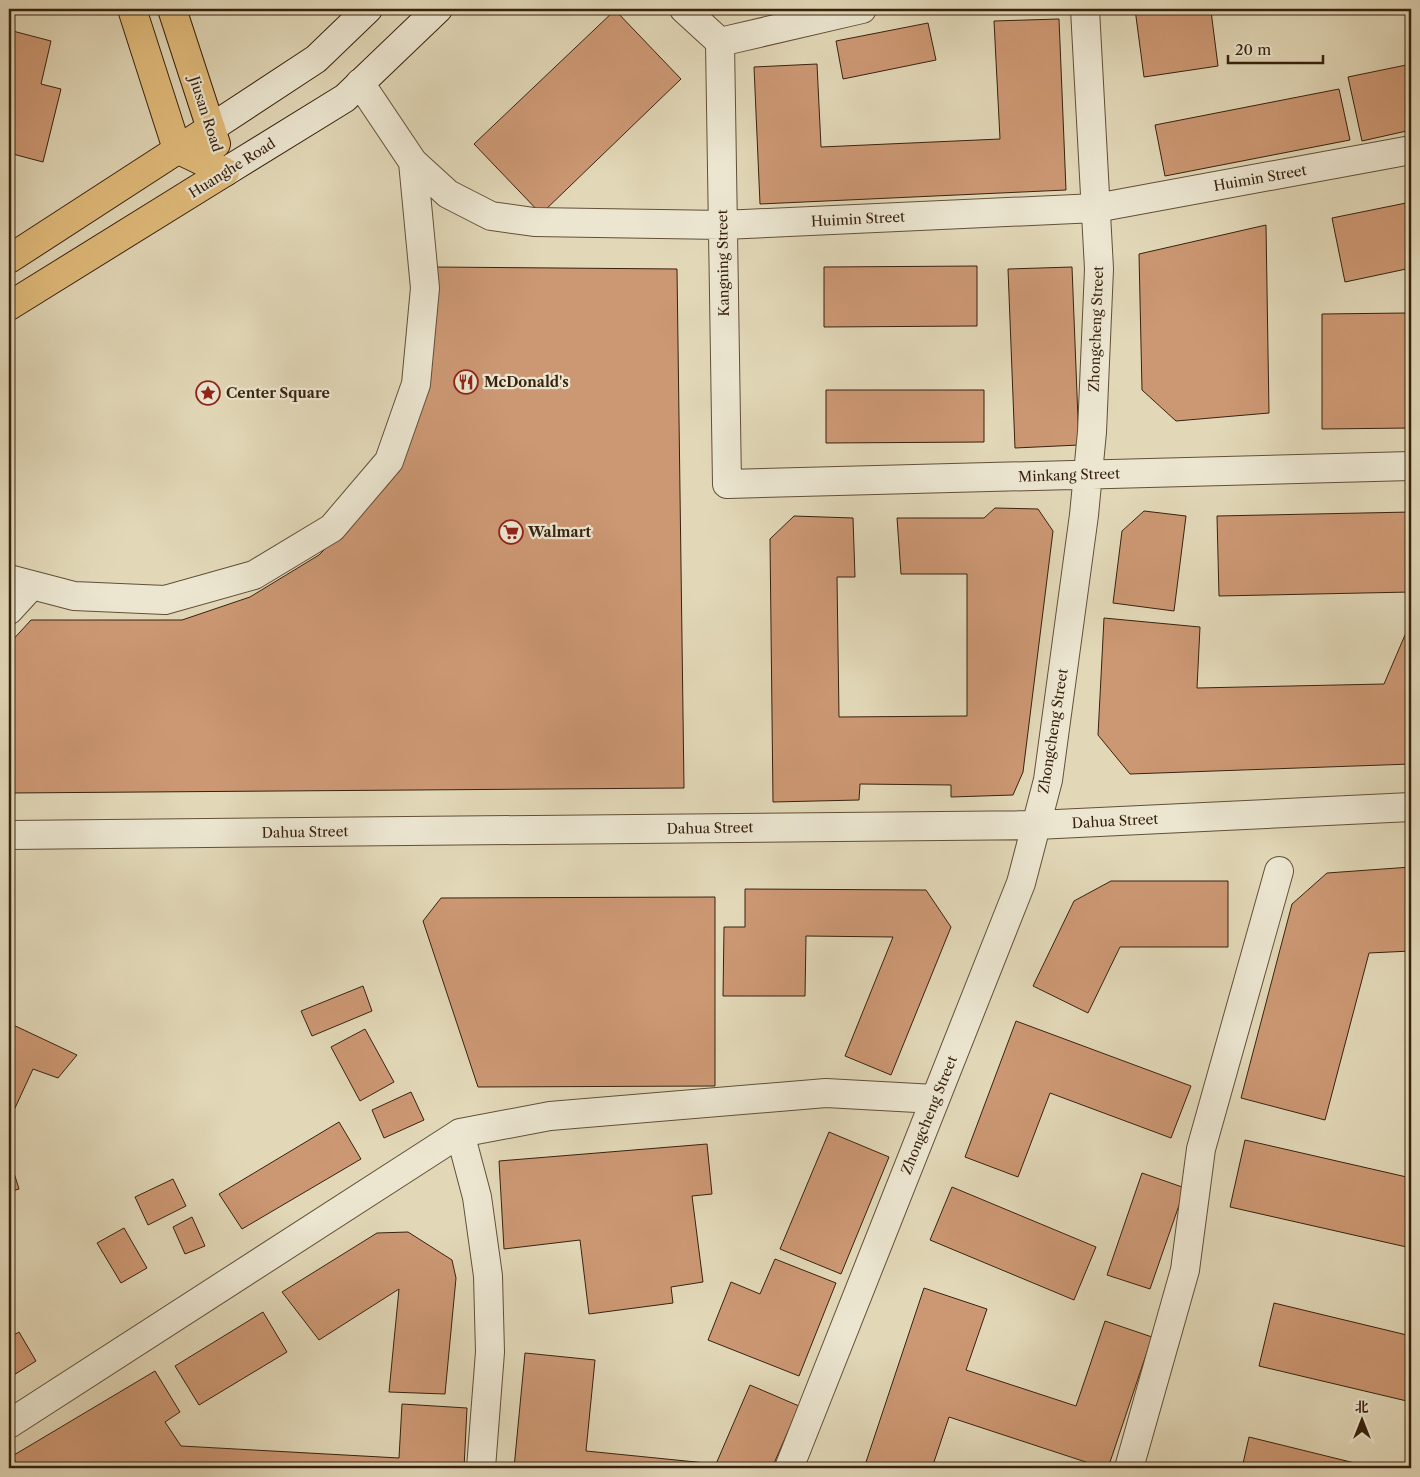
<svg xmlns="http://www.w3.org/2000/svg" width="1420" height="1477" font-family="'Libre Caslon Text','Noto Serif SC',serif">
<rect width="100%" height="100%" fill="#e2d8b8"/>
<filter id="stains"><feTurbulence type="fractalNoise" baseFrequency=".004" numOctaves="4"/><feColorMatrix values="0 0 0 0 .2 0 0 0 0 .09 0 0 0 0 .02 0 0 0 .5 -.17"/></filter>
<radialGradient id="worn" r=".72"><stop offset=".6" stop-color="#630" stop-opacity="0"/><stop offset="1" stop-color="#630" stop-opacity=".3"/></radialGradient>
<path fill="#cc9874" stroke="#38220e" d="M1135,9H1218L1211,11L1218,66L1144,77Z
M615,10L681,79L541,214L474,144Z
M1059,19L1066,190L760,204L754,67L817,64L821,147L1000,139L994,21Z
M928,23L936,60L843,79L836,41Z
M9,30L51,41L41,84L61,89L43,162L9,153Z
M1411,64V130L1362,141L1348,77Z
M1339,89L1350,140L1165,176L1155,125Z
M1411,202V268L1345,282L1332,218Z
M1266,225L1269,413L1176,421L1142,390L1139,254Z
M977,266V326L824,327V267Z
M433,267L677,269L684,788L9,793V644L31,620H182L250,597L319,555L365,509L404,456Z
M1072,267L1079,445L1015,448L1008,269Z
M1406,313L1407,361H1411V428L1322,429V314Z
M826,390H984V442L826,443Z
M995,508L1038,509L1053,531L1023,772L1013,795L951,797V785L860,784L859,800L773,802L770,539L794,516L853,518L855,577H837L839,717L967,716V574H901L897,518H984Z
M1144,511L1186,516L1174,611L1113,603L1122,531Z
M1411,512V592L1219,596L1217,516Z
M1104,618L1200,627L1197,688L1384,684L1411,621V764L1130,774L1098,735Z
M1411,867V951L1369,953L1325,1120L1241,1098L1292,904L1327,873Z
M1111,881H1228V947H1120L1088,1013L1033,986L1074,901Z
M745,889L926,890L951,927L891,1075L845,1056L893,937L806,936L805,996H723L724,927H745Z
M715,897V1086L478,1087L423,921L441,898Z
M363,986L372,1011L312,1036L301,1011Z
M1016,1021L1191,1086L1171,1138L1050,1093L1018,1177L965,1157Z
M9,1023L77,1055L58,1078L33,1069L9,1121Z
M365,1029L394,1082L360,1101L331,1047Z
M411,1092L424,1120L384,1138L372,1110Z
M339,1122L361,1159L242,1229L219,1194Z
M829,1132L889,1157L841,1274L780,1249Z
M1245,1140L1411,1178V1248L1230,1207Z
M707,1144L712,1194L692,1196L703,1282L671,1287L673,1303L589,1314L580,1240L504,1249L499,1161Z
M9,1157L19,1189L9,1192Z
M1142,1173L1185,1188L1150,1289L1107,1275Z
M173,1179L186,1206L148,1225L135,1197Z
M952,1187L1096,1247L1074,1300L930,1240Z
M192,1217L205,1246L185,1254L173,1227Z
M124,1228L147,1268L121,1283L97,1243Z
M408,1232L452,1260L456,1278L445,1394L389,1392L399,1289L319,1340L282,1292L377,1233Z
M775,1259L836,1283L799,1376L708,1340L731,1282L760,1294Z
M924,1288L987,1309L966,1370L1076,1406L1105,1321L1152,1337L1108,1468H1104L949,1417L932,1468H864Z
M1274,1303L1411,1336V1402L1259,1366Z
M263,1312L287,1352L199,1405L175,1366Z
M19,1332L36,1361L9,1378V1338Z
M525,1353L595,1360L586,1451L716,1464L750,1385L799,1406L772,1468H514Z
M155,1371L180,1412L165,1422L181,1446L399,1458L402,1404L467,1408L464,1468H9V1458Z
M1249,1437L1375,1468H1242Z"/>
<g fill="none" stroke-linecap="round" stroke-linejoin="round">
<g stroke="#625038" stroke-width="30">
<path id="street" d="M684,9L720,42L862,9
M720,42L727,484L1411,466
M360,83L413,162L448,194L491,216L534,222L723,225L1096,208L1411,150
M9,579L74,596L165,600L254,575L332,528L389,461L416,384L425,288L413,162
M9,610L32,585
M9,835L1036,825L1411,807
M460,1133L477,1197L488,1276L490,1352L481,1468
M9,1424L460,1133L550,1116L826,1093L935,1099
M789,1468L1021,883L1048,780L1084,515L1092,432L1099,269L1085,9
M1129,1468L1185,1270L1201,1149L1279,871"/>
</g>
<g stroke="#38220e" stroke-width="30">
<path id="secondary" d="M211,128L316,59L368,9
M225,172L345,98L438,9"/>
</g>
<g stroke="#38220e" stroke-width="30">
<path id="highway" d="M132,9L177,149L225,172
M172,9L216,144
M9,259L211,128
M9,306L225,172"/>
</g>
<use href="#street" stroke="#ece6d1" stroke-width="28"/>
<use href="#secondary" stroke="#ece6d1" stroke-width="28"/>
<use href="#highway" stroke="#e1bc7c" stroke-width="28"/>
</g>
<defs>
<g id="restaurant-ring" transform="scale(1.25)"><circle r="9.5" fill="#ece6d1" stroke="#8f2418" stroke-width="1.5"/><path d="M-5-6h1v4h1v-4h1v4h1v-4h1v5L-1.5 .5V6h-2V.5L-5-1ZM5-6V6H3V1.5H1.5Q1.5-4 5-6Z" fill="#8f2418"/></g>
<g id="sight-ring" transform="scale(1.25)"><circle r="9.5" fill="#ece6d1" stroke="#8f2418" stroke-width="1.5"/><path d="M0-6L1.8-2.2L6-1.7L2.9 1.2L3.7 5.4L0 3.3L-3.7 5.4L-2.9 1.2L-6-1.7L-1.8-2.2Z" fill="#8f2418"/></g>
<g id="supermarket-ring" transform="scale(1.25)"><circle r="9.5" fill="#ece6d1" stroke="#8f2418" stroke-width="1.5"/><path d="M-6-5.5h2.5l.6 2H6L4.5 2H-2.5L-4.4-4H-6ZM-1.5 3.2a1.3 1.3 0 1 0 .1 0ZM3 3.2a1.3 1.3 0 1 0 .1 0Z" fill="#8f2418"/></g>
</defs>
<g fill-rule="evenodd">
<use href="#restaurant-ring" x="466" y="382"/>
<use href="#sight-ring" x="208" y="393"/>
<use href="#supermarket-ring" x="511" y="532"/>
</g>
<g text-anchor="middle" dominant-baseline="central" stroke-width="4.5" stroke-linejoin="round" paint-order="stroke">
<g font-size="14" fill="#38220e" stroke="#ece6d1">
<text transform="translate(206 114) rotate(72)">Jiusan Road</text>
<text transform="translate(232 168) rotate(-32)">Huanghe Road</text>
<text transform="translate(1260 178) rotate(-10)">Huimin Street</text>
<text transform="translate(858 219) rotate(-3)">Huimin Street</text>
<text transform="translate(723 263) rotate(-91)">Kangning Street</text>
<text transform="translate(1096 329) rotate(-88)">Zhongcheng Street</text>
<text transform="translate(1069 475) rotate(-2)">Minkang Street</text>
<text transform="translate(1053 731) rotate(-81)">Zhongcheng Street</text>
<text transform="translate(1115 821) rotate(-3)">Dahua Street</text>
<text transform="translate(710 828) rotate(-1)">Dahua Street</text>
<text transform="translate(305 832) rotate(-1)">Dahua Street</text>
<text transform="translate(929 1115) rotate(-68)">Zhongcheng Street</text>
</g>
<g font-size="14" font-weight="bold" fill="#38220e" stroke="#ece6d1" text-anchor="start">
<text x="484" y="382">McDonald's</text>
<text x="226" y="393">Center Square</text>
<text x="528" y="532">Walmart</text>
</g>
</g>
<rect width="1420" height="1477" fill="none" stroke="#e2d8b8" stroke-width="30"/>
<rect x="10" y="10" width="1400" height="1457" fill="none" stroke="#38220e" stroke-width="2.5"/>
<rect x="15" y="15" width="1390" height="1447" fill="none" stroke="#38220e"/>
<g transform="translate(1362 1420)" stroke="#ece6d1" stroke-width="4" paint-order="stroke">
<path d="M0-4L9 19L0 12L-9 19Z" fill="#38220e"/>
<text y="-8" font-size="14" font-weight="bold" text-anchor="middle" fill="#38220e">北</text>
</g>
<path d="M1228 55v8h95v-8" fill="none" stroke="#38220e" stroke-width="2.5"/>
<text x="1235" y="55" font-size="15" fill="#38220e" stroke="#ece6d1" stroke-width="4" paint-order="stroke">20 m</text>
<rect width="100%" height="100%" filter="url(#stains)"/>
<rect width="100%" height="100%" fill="url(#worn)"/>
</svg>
